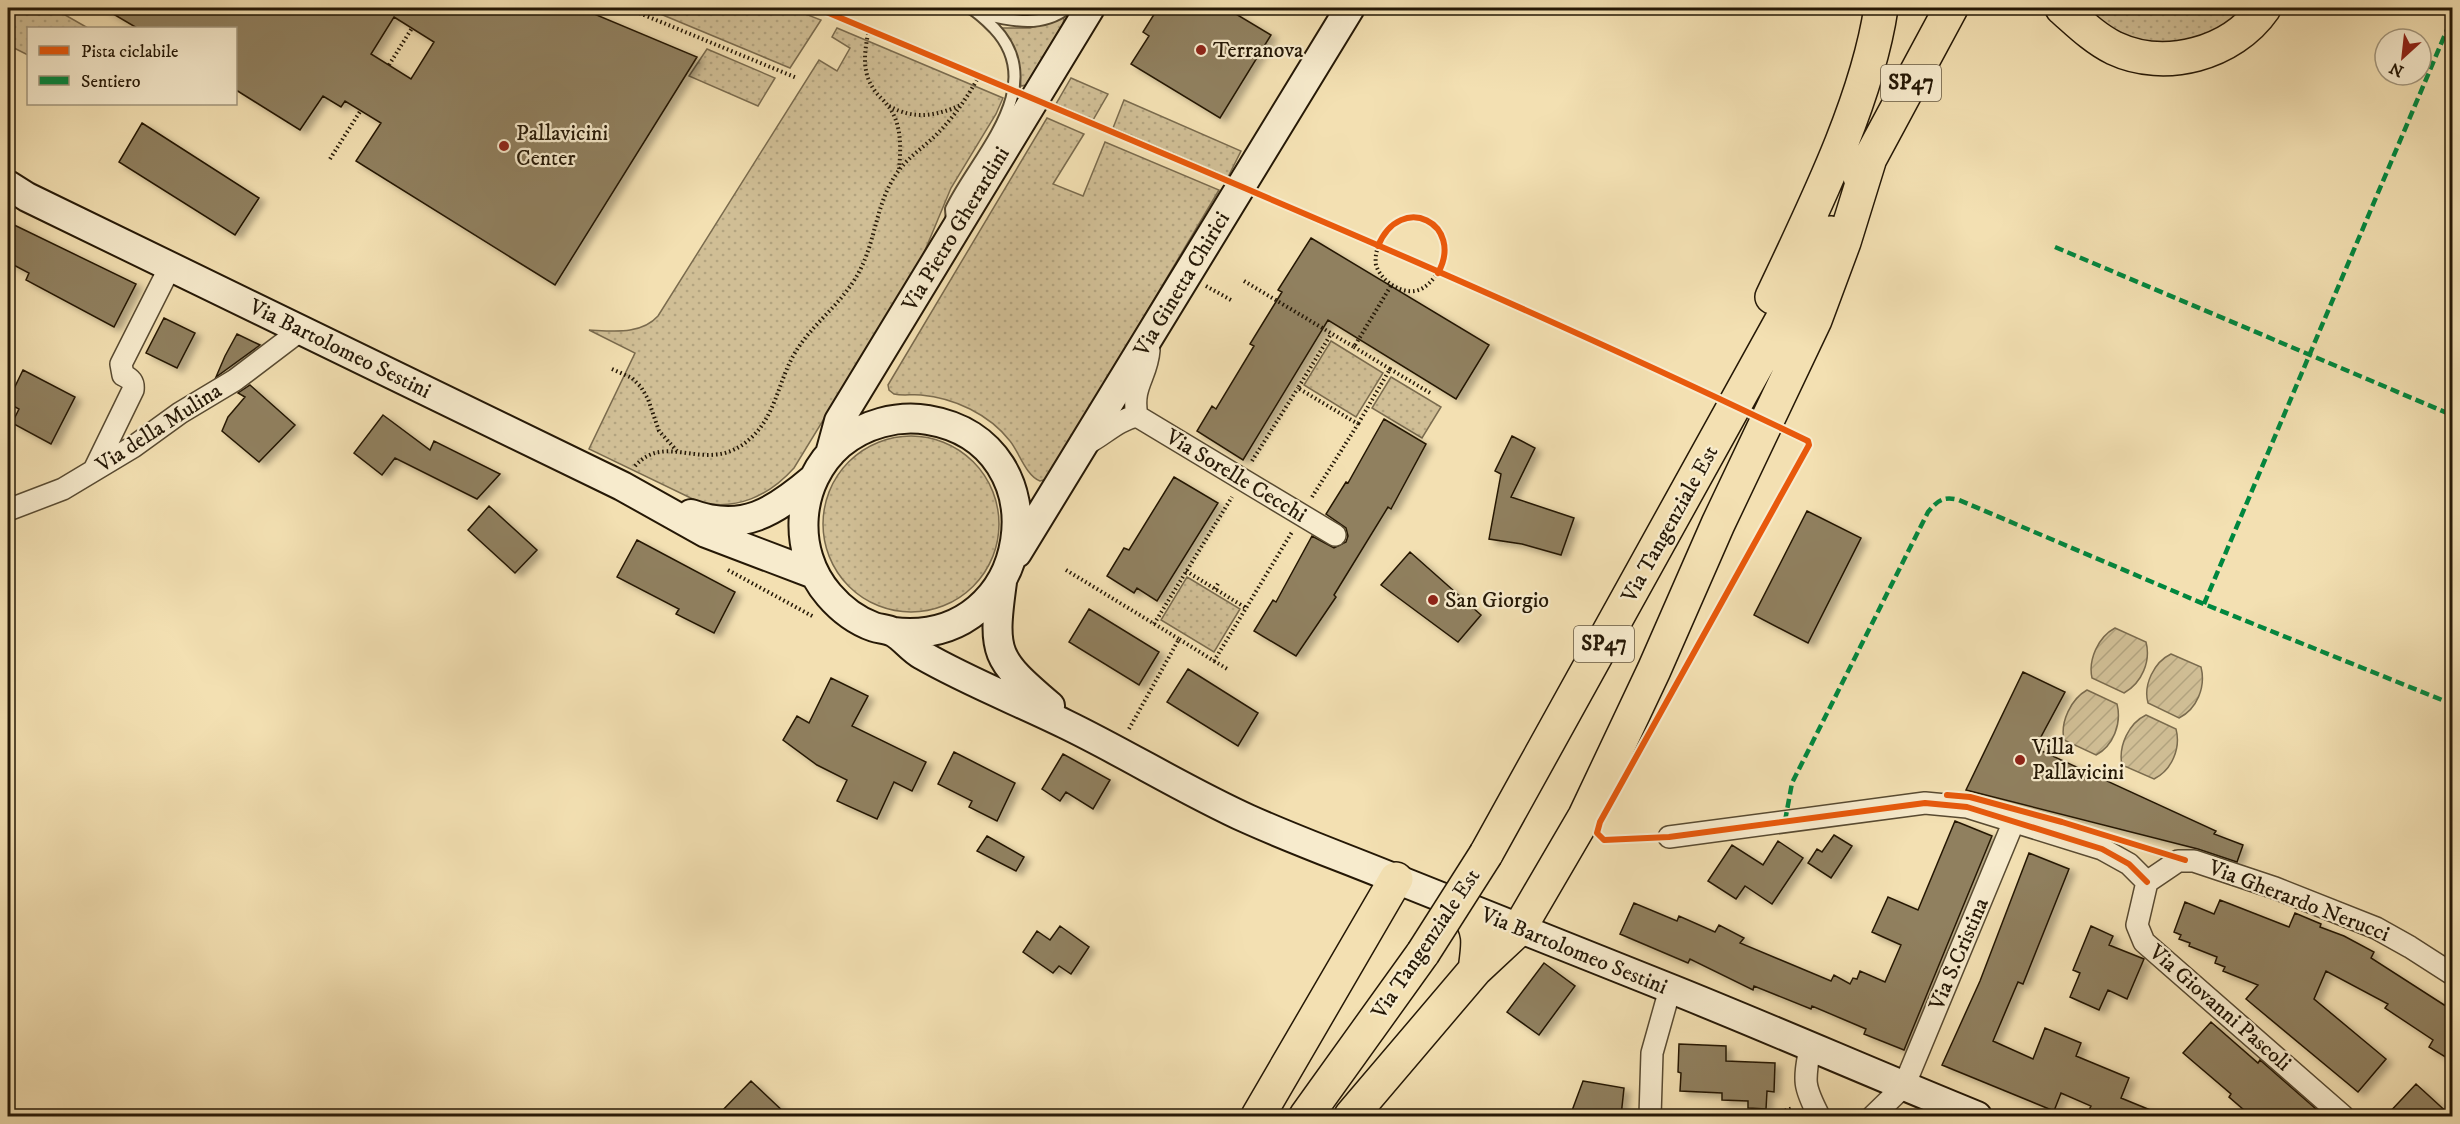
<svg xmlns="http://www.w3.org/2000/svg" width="2460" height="1124" font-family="'IM FELL DW Pica',serif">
<defs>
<pattern id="grass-dots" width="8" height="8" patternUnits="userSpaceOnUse" patternTransform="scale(1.5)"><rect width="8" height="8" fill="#d0be95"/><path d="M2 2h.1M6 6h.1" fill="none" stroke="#b2a37f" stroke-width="1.8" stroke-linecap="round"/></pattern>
<pattern id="garden-furrows" width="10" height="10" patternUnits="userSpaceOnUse" patternTransform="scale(1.5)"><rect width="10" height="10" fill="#d0be95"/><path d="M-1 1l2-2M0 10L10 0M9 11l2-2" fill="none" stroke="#b2a37f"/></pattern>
<filter id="shadow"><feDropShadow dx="6" dy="4" stdDeviation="3" flood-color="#0004"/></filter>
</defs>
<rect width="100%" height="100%" fill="#f3e0b2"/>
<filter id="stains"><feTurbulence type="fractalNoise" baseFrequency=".00333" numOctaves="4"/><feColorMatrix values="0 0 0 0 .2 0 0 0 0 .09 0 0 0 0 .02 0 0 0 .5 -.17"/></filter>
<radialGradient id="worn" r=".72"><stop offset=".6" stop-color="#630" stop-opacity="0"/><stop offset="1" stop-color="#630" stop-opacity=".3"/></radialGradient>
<path fill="url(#grass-dots)" stroke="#7a6b4e" stroke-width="1.5" d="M8,8H53L88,28H28V55L8,45Z
M646,8H790L821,20L790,68Z
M2085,8H2246C2218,37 2175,52 2135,40C2116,35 2100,20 2085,8Z
M1062,18L1064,19L1063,24L1026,85L1021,86L1014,49L1000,28H1030Z
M837,28L1003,98L996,114L951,188L921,260L794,468C769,496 736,511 699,502L589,449L635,353L589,330C613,331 641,335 658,316L819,60L837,71L850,48L832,37Z
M707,49L775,78L758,106L689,76Z
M1071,78L1108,94L1093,120L1056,104Z
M1124,100L1241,151L1228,177L1113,128Z
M1047,118L1084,134L1053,184L1083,196L1105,142L1219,190L1051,473L1047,479L1040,481C1026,476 1019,452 1010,441C989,414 954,398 921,395C912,394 903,396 894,394L889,390L888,385Z
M1331,341L1383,373L1356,417L1304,385Z
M1391,377L1441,407L1422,438L1372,408Z
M823 524a88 88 0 1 1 176 0a88 88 0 1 1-176 0Z
M1187,577L1240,609L1214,652L1161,620Z"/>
<path fill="url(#garden-furrows)" stroke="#7a6b4e" stroke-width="1.5" d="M2115,628L2146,642C2151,661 2142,683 2124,693L2092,678C2088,660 2098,637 2115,628Z
M2171,654L2201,667C2206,687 2197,709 2179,718L2148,703C2143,685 2154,662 2171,654Z
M2087,690L2117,704C2122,724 2113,746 2096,755L2064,740C2060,722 2071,699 2087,690Z
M2146,715L2176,729C2181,748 2172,770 2154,779L2122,765C2118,746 2129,723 2146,715Z"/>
<path fill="#90805f" stroke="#251806" stroke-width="1.5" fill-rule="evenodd" filter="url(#shadow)" d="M103,8H580L697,57L555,285L356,161L381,123L345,101L341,107L323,96L300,130L236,90V28H137ZM394,17L434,42L411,79L371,54Z
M1158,8H1226L1271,35L1220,118L1131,64L1149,36L1143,32Z
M142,123L259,198L235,235L119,162Z
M8,222L136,284L114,327L26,280L29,273L8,262Z
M1311,238L1489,345L1456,399L1328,320L1243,460L1197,431L1212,406L1216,409L1254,346L1250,344L1282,292L1278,290Z
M164,318L195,333L177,368L146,353Z
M237,334L260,345L216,377L225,356Z
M23,370L75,397L51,444L12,423L19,409L8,403V401Z
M250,385L295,425L259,462L222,431L228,417L245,397L238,393Z
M383,415L430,450L434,441L500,474L477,499L395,458L382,475L354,453Z
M1384,419L1426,444L1391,509L1388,507L1334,595L1336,597L1296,656L1254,631L1273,600L1276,602L1312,536L1334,548L1346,542L1348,536L1346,528L1326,514L1346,482L1348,483Z
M1512,436L1535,448L1511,497L1574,518L1561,555L1522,544L1489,539L1501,474L1495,471Z
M1174,477L1218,503L1157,601L1137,588L1134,593L1107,576L1124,548L1129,550Z
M489,506L537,550L515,573L468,530Z
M1807,511L1861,538L1808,643L1754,615Z
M637,540L735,592L714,633L676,614L679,609L617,577Z
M1410,552L1481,615L1458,642L1381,585Z
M1089,609L1159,652L1139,685L1069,642Z
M1188,669L1258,713L1238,746L1167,702Z
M2023,672L2065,692L2035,748L2216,831L2214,834L2243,845L2237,862L2198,849L1966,790Z
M831,678L868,696L852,726L926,762L912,791L894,782L877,819L837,801L847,780L817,765L783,740L797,716L809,723Z
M954,752L1015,783L997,821L969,807L972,801L938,784Z
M1063,754L1110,780L1093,809L1066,792L1060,801L1042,789Z
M1955,821L1992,836L1904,1050L1864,1034L1866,1029L1812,1006L1811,1009L1754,986L1753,990L1690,959L1688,963L1620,934L1634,903L1677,921L1679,916L1715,932L1719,925L1744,938L1740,943L1831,981L1834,975L1850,984L1853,978L1857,979L1860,971L1885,982L1901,945L1872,932L1888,897L1918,910Z
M1834,835L1852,846L1831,878L1808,863L1817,849L1822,852Z
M987,836L1024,857L1016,871L977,851Z
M1778,841L1803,858L1772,904L1745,886L1736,899L1708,881L1732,845L1763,865Z
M2029,853L2069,869L2023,984L2018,982L1993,1041L2033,1059L2045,1028L2081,1043L2076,1056L2129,1078L2121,1098L2165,1116H2105L2089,1110L2091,1106L2061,1093L2054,1111L1942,1065L1980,981Z
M2220,900L2289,927L2295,913L2321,924L2320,927L2344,936L2374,952L2371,958L2452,1010V1061L2429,1047L2433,1040L2385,1008L2388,1004L2326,971L2314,999L2386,1059L2358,1092L2246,999L2258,985L2223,971L2225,967L2215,963L2217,957L2189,946L2190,943L2179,939L2181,935L2174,932L2185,902L2214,914Z
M1060,926L1089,947L1071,974L1059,966L1053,973L1023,952L1037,931L1050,940Z
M2091,926L2113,936L2109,945L2144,959L2127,999L2108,990L2099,1010L2070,997L2080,973L2073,970Z
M1544,963L1575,986L1539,1035L1507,1012Z
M2211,1022L2258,1063L2260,1060L2324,1116H2251L2229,1097L2231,1094L2183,1053Z
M1679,1044L1726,1046V1061L1775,1063L1774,1092L1767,1091L1766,1109L1748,1108V1101L1722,1100V1093L1680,1091L1681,1073L1678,1072Z
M751,1081L788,1116H717Z
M1583,1081L1624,1088L1621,1116H1570Z
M2416,1084L2451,1116H2386Z"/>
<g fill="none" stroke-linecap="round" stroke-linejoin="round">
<g stroke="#584a31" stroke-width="14">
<path id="lane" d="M979,13C1010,20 1040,29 1067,8
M952,223L951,209C977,155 1050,87 994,28C986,20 979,13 970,8"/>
</g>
<g stroke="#584a31" stroke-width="24">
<path id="street" d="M1137,416L1335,535
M1137,416C1131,386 1147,377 1149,350
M1086,444C1104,435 1117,420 1137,416
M94,470L133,390C134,382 131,379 123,375L121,364L170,267
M8,510L63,489L133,447L180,413L235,380L301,330
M1669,837L1925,803L1967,807L2102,849L2129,864L2147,882
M2147,882L2178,861H2194L2275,888L2376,928L2410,947L2452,974
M2147,882L2137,925L2144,942L2343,1116
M1810,1047C1804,1082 1803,1085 1819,1116
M1650,1116L1652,1053L1670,989
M1873,1116L1904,1086L2014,821"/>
</g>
<g stroke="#251806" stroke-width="32">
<path id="secondary" d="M8,185L27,197L622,486L706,533L814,574
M830,454L839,421L1090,8
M691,514C743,533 774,512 813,479
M1017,553L1350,8
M1002,582C992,654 995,659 1050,706
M893,632C1035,649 1065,443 928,420C897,415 864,424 840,444C796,482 791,551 829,595C841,609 857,621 874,627C880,629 887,629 893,632C903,637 911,649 922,655C967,681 1018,701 1065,724C1127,754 1186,791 1248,819C1297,841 1347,859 1396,879C1488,916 1581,953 1674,990C1776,1031 1876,1075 1977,1116"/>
</g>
<g stroke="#251806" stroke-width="36">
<path id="primary" d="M2062,8C2078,22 2094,38 2114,48C2165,72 2232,54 2264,8
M1860,177L1951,8
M1772,297C1813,210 1867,102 1881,8
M1486,854L1830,233
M1466,908C1481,933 1479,942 1475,970
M1258,1116L1396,879
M1306,1116L1423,953
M1351,1116L1475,970L1519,929L1585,816L1654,670L1718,524L1815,320L1844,242L1870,158"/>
</g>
<path stroke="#251806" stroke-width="4" stroke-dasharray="1.5 3" stroke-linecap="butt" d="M627,8L797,78
M869,29C865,49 861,70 873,88C877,95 884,100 888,106C902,123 901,149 899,169
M389,65L412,28
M889,106C914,120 936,116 961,105
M330,159L361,110
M1378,246C1376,253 1375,259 1376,265C1381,282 1405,297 1421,289C1429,285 1433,279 1438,273
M1244,281L1354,347L1392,284
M1206,286L1231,300
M1354,347L1390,369L1358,424
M612,369L632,378L641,387L648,399L659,431L677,451
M1390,369L1432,394
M1252,461L1298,388
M635,466C668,429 708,479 752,437C774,416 778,386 791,360C809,324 844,305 862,266C877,234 877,198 900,169C910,156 925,146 936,135C954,117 967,98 979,76
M1312,497L1358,424L1298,388L1331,334
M728,570L814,617
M1066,570L1179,639
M1186,571L1246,608
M1215,589L1219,582
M1154,624L1232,497
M1214,661L1229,670
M1129,729L1179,639L1214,661L1292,532
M1768,1116L1793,1108"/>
<use href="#lane" stroke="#f7ebcd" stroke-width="10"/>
<use href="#street" stroke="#f7ebcd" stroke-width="21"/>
<use href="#secondary" stroke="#f7ebcd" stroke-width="28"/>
<use href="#primary" stroke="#f3e0b2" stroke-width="33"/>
<g stroke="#251806" stroke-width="36" stroke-linecap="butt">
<path id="primary-bridge" d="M1423,953L1486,854"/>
</g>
<use href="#primary-bridge" stroke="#f3e0b2" stroke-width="33"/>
<path stroke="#00873e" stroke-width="4.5" stroke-dasharray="9 4.5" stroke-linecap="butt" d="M2055,247L2452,415
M2204,604L2452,18
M1785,821L1792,783L1928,512C1938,500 1944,496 1959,500L2204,604L2452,704"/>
<g stroke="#f7ebcd" stroke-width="10">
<path id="cycleway" d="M817,8C1149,148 1483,284 1808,441L1809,445L1600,822L1597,833L1604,840L1669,837L1925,803L1967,807L2102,849L2129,864L2147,882
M1378,246C1401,191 1465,224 1438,273
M1947,795L1970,797L2062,822L2185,860"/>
</g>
<use href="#cycleway" stroke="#e8590c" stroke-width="6"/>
</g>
<g fill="#8f2418" stroke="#f7ebcd" stroke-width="2">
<circle cx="1201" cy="50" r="6"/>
<circle cx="504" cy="146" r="6"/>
<circle cx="1433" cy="600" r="6"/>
<circle cx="2020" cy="760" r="6"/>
</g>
<g text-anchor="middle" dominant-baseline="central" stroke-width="4.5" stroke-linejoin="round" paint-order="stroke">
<g fill="#f7ebcd" stroke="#645742" stroke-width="1.5">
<rect x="1881" y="65" width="60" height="36" rx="4.5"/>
<rect x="1574" y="626" width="60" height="36" rx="4.5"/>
</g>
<g font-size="21" font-weight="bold" fill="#251806">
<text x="1911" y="83">SP47</text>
<text x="1604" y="644">SP47</text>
</g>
<g font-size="22" fill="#251806" stroke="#f7ebcd" text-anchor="start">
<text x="1213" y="50">Terranova</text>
<text x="516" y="133">Pallavicini<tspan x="516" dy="25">Center</tspan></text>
<text x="1445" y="600">San Giorgio</text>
<text x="2032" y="747">Villa<tspan x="2032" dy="25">Pallavicini</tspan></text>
</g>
<g font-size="22" fill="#251806" stroke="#f7ebcd">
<text transform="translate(956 229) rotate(-59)">Via Pietro Gherardini</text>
<text transform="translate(1182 284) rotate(-59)">Via Ginetta Chirici</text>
<text transform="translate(340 349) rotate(26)">Via Bartolomeo Sestini</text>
<text transform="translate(159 428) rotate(-33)">Via della Mulina</text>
<text transform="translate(1236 476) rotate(31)">Via Sorelle Cecchi</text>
<text transform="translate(1670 524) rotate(-61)">Via Tangenziale Est</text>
<text transform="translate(2299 901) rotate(21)">Via Gherardo Nerucci</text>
<text transform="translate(1426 944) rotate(-56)">Via Tangenziale Est</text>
<text transform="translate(1574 951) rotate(22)">Via Bartolomeo Sestini</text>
<text transform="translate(1959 954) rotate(-67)">Via S.Cristina</text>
<text transform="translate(2220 1008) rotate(41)">Via Giovanni Pascoli</text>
</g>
</g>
<rect width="2460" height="1124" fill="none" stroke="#f3e0b2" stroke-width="30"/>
<rect x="9" y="9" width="2442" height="1106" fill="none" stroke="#251806" stroke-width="3"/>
<rect x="15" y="15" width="2430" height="1094" fill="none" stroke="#251806" stroke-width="1.5"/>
<rect x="27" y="27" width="210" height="78" fill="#f7ebcd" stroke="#a3977d" stroke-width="1.5"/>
<rect x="39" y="46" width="30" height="9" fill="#e8590c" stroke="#a3977d" stroke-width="1.5"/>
<text x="81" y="57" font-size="18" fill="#251806">Pista ciclabile</text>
<rect x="39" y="76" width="30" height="9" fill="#00873e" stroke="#a3977d" stroke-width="1.5"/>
<text x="81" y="87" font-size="18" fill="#251806">Sentiero</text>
<g transform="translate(2403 57) rotate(207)"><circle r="28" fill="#f7ebcd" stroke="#a3977d" stroke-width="1.5"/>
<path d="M0-4.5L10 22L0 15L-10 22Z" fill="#8f2418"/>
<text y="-9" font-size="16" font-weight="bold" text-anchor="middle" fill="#251806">N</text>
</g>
<rect width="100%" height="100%" filter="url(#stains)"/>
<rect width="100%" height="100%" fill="url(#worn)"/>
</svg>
